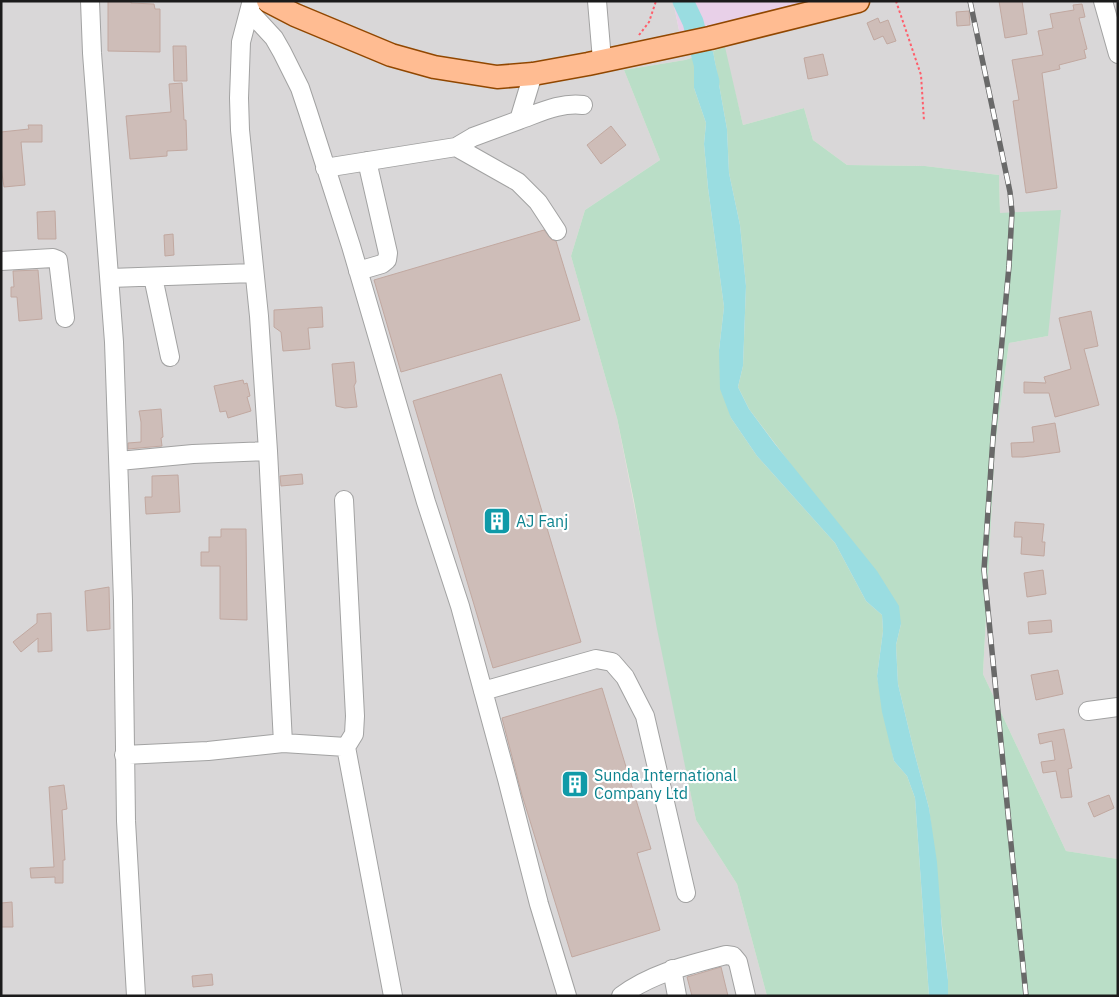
<svg xmlns="http://www.w3.org/2000/svg" width="1119" height="997" font-family="'IBM Plex Sans',sans-serif">
<rect width="100%" height="100%" fill="#eee6df"/>
<path fill="#d9d7d8" d="M1,1H673L680,35L813,1H1118V859L1066,851L983,674L995,445L1009,343L1048,336L1000,213L999,175L925,166L847,165L813,140L804,108L743,125L724,47L685,60L624,70L660,160L585,210L571,256L617,418L696,820L737,884L767,996H1Z"/>
<path fill="#e8d0e8" d="M673,1H813L680,35Z"/>
<path fill="#badec7" d="M725,47L743,125L804,108L813,140L847,165L925,166L999,175L1000,213L1061,210L1048,336L1009,343L995,445L983,674L1066,851L1118,859V996H948V980L929,808L914,751L898,684L896,645L901,624L807,486L749,409L738,387L743,366L746,286L740,225L729,173L727,129L713,51Z
M694,57V88L706,123L704,144L708,188L724,307L719,350L731,418L757,456L835,543L866,601L882,615L883,631L877,676L894,761L907,776L915,798L929,996H767L737,884L696,820L657,629L634,501L617,418L571,256L585,210L660,160L624,70L685,60Z"/>
<path fill="#9adde1" d="M713,51L727,129L729,173L740,225L746,286L743,366L738,387L749,409L775,444L877,571L899,606L901,624L896,645L898,684L914,751L929,808L937,862L942,929L948,980V996H929L915,798L907,776L894,761L882,712L877,676L883,631L882,615L866,601L835,543L757,456L731,418L720,389L719,350L724,307L708,188L704,144L706,123L694,88V57Z"/>
<g fill="none" stroke-linecap="round" stroke-linejoin="round">
<path stroke="#9adde1" stroke-width="21" d="M683,1L693,22L709,82"/>
</g>
<path fill="#cebdb8" stroke="#c1a8a0" d="M108,1H131V3L154,4L155,9H160V52L108,51Z
M999,1H1022L1027,34L1005,38Z
M1082,4L1085,17L1079,18L1087,49L1084,50L1086,58L1059,65L1060,69L1042,73L1057,188L1026,193L1013,101L1019,100L1012,60L1043,55L1038,31L1053,28L1050,14L1074,10L1073,5Z
M969,11L970,25L957,26L956,12Z
M878,18L880,23L888,20L896,41L887,44L883,36L874,40L867,23Z
M173,46H186L187,81H174Z
M823,54L828,75L808,79L804,58Z
M182,83L184,120H186L187,150L167,151V156L130,159L126,116L171,112L169,84Z
M28,125H42V142H21L25,185L4,187L1,167V132L29,129Z
M611,126L626,145L601,164L587,145Z
M55,211L56,239H38L37,212Z
M544,230L552,240L556,241L580,320L401,372L374,280Z
M173,234L174,255L165,256L164,235Z
M38,270L42,319L19,321L17,297H11V287H14L13,271Z
M322,307L323,327L308,328L310,349L283,351L281,332L274,327V310Z
M1091,311L1098,346L1084,349L1099,405L1055,417L1049,393H1024V382L1046,383L1044,377L1071,369L1059,318Z
M354,362L356,382L354,386L357,407L345,408L336,406L332,364Z
M501,374L581,642L493,668L413,401Z
M243,380L244,384L247,383L250,396L247,397L251,411L228,418L226,411L220,412L214,386Z
M161,409L163,437L161,438L162,446L128,449V443L141,442V422L139,411Z
M1055,423L1060,452L1023,457H1012L1011,443L1034,442L1032,427Z
M302,474L303,484L281,486L280,476Z
M178,475L180,512L146,514L145,497H152V476Z
M1015,522L1044,524L1042,542H1045L1044,556L1021,554L1022,537H1014Z
M221,529H246L247,620L220,619V566H201V552H209V537H221Z
M1043,570L1046,594L1027,597L1024,573Z
M109,587L110,629L87,631L85,591Z
M51,613L52,651L38,652V638L21,652L13,642L37,623V614Z
M1051,620L1052,632L1029,634L1028,622Z
M1058,670L1063,694L1036,700L1031,675Z
M602,688L651,849L637,853L660,930L572,957L522,795L502,718Z
M1064,729L1072,768L1068,769L1072,797L1061,798L1056,771L1043,773L1041,762L1055,760L1052,741L1040,744L1038,734Z
M64,785L67,809L62,810L65,860H63V883H55V877L31,878L30,868L54,867L49,787Z
M1109,795L1114,808L1094,817L1088,803Z
M12,902L13,927H1V903Z
M721,967L728,996H692L687,977Z
M212,974L213,985L193,987L192,976Z"/>
<g fill="none" stroke-linecap="round" stroke-linejoin="round">
<g stroke="#a2a2a2" stroke-width="20">
<path id="minor" d="M90,1L92,53L114,342L123,601L126,821L136,996
M597,1L602,60
M1103,1L1118,54
M251,4L241,42L239,98L240,130L259,316L268,451
M250,12L274,38L282,52L300,88L308,112L351,246L426,502L460,606L507,779L539,904L567,996
M519,120C539,113 561,102 583,105
M456,147L518,182L538,202L557,231
M325,168L456,147L473,137L519,120L533,74
M1,261L53,258L58,260L65,318
M358,271L382,264L387,260L388,253L367,161
M153,277L170,357
M110,278L254,273
M119,461L193,454L268,451L283,743
M344,500L355,716L354,734L346,747L393,996
M483,691L596,659L612,662L625,677L645,716L686,893
M1088,711L1118,707
M124,755L208,751L283,743L346,747
M672,969L677,996
M621,996C652,973 688,965 726,955L733,956L738,962L746,996"/>
</g>
<g stroke="#914700" stroke-width="25">
<path id="major" d="M268,1L295,15L391,55L434,67L497,77L533,74L588,64L710,38L858,1"/>
</g>
<path stroke="#ff5e6b" stroke-width="2" stroke-dasharray="2.5 2.5" stroke-linecap="butt" d="M896,1L921,75L924,121
M639,35L649,22L656,1"/>
<use href="#minor" stroke="#fff" stroke-width="18"/>
<use href="#major" stroke="#ffbc92" stroke-width="22"/>
<g stroke="#696969" stroke-width="5.5">
<path id="rail" d="M970,1L1010,192L1012,212L1009,266L993,438L984,570L1026,996"/>
</g>
<use href="#rail" stroke="#fff" stroke-width="4" stroke-dasharray="11" stroke-linecap="butt"/>
</g>
<defs>
<g id="building-square" transform="scale(1.4375)"><rect x="-9" y="-9" width="18" height="18" rx="4" fill="#0f9aa8" stroke="#fff"/><path d="M-4-6H4V6H1V3H-1V6H-4ZM-2.5-4.3h1.7v1.8h-1.7ZM.8-4.3h1.7v1.8H.8ZM-2.5-1h1.7V.8h-1.7ZM.8-1h1.7V.8H.8Z" fill="#fff"/></g>
</defs>
<g fill-rule="evenodd">
<use href="#building-square" x="497" y="521"/>
<use href="#building-square" x="575" y="784"/>
</g>
<g text-anchor="middle" dominant-baseline="central" stroke-width="4.5" stroke-linejoin="round" paint-order="stroke">
<g font-size="16" fill="#0d838f" stroke="#fff" text-anchor="start">
<text x="516" y="521">AJ Fanj</text>
<text x="594" y="775">Sunda International<tspan x="594" dy="18">Company Ltd</tspan></text>
</g>
</g>
<rect width="1119" height="997" fill="none" stroke="#1b1b1b" stroke-width="5"/>
</svg>
